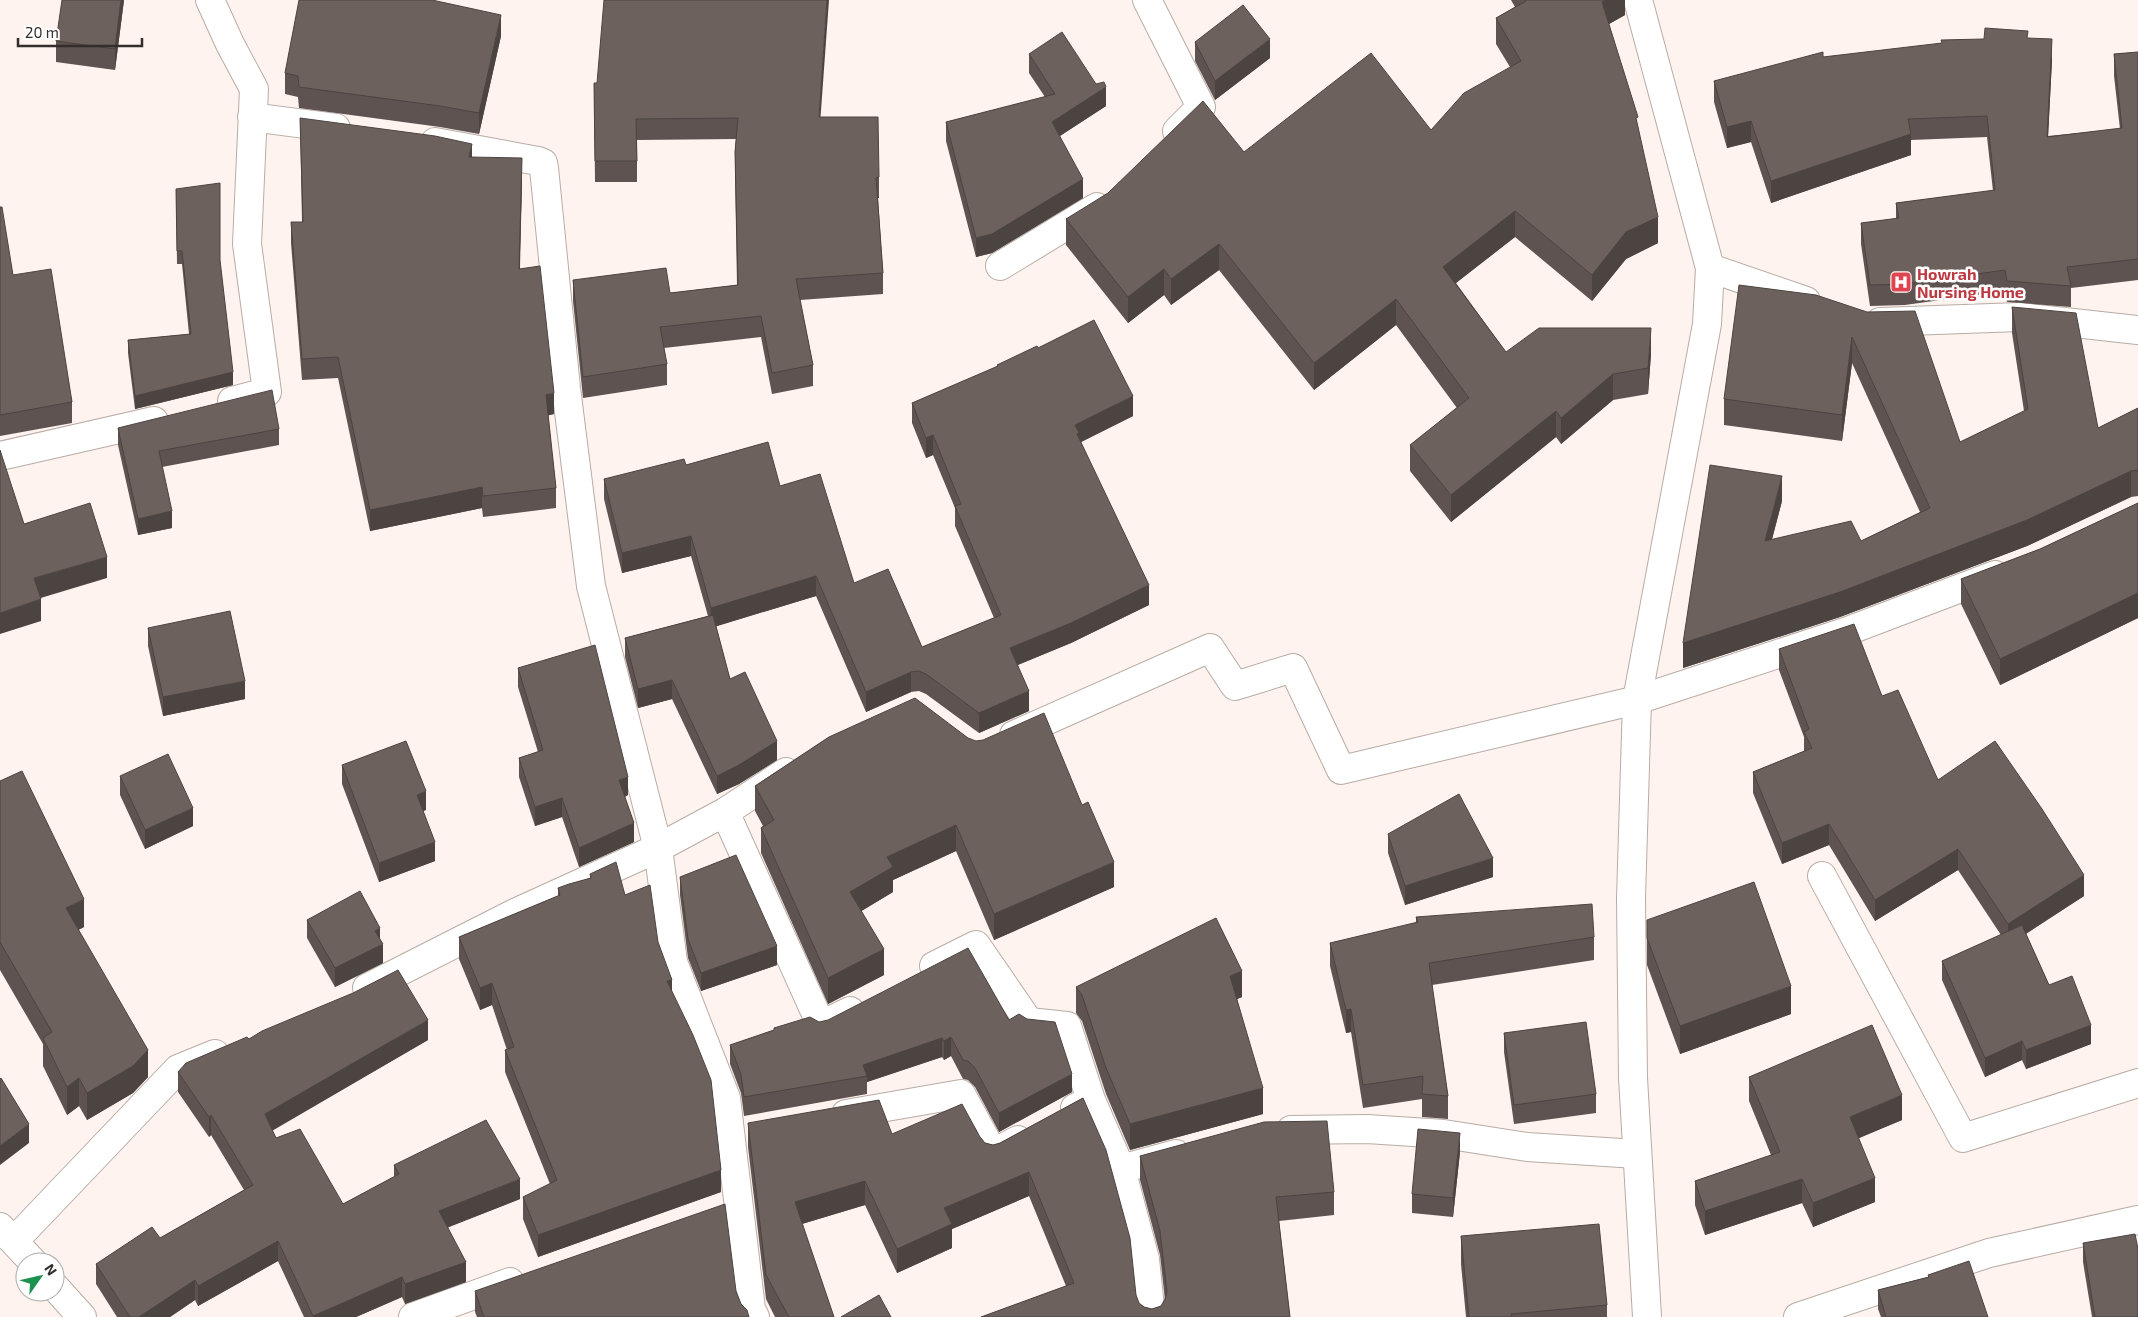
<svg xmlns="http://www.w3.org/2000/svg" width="2138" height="1317" font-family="'Exo 2',sans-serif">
<rect width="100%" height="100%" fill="#fef3ee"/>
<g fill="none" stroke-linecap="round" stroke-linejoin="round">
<g stroke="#b8aca5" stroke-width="30">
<path id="minor" d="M210,0L230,44L254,89L247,244L267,392L232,401
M1147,0L1201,107L1177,131
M252,117L336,128
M435,142L538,161L543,163L544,168L566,388L591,586L658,848L725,812L786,772
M1000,266L1097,207
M0,456L154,421
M1014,735L1210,648L1235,686L1293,668L1341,770L1637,700L1845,632L1995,575
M725,812L821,1025L850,1011
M1822,876L1963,1138L2138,1083
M934,966L976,945L1029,1022L1067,1026L1091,1100
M367,988L515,913L658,848L673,962L726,1098L751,1309L755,1317
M1075,1108L1091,1100L1121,1169
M846,1114L961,1094L993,1153L1018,1140
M1291,1130L1367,1129L1444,1134L1527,1147L1637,1154
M0,1227L33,1262
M14,1241L178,1069L215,1054
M55,1287L82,1317
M413,1317L510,1282
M1151,1317L1145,1259L1121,1169L1176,1154
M1798,1317L1989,1253L2138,1220"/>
</g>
<g stroke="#b8aca5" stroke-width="30">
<path id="tertiary" d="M1710,268L1806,301
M1880,322L2020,317L2138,330"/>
</g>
<g stroke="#b8aca5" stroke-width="30">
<path id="secondary" d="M1638,0L1710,268L1707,324L1637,700L1631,898L1633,1078L1647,1317"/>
</g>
<use href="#minor" stroke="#fff" stroke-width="28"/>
<use href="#tertiary" stroke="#fff" stroke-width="28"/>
<use href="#secondary" stroke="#fff" stroke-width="28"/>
</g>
<path fill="#5e5350" d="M124,0L115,70L56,62V41Z
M1511,0H1625V15L1609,24L1638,127L1658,243L1626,259L1592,301L1515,237L1456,283L1506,352L1651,354L1648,394L1613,400L1561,444L1556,437L1451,522L1410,471V445L1457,408L1396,325L1314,390L1219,270L1171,305L1164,295L1128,323L1066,245V219L1244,152L1431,130L1510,67L1496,44V18L1515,7Z
M501,36L479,134L440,127L299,108L298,97L285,94V73Z
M2028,38L2052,60L2048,136L2120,129L2114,76V54L2138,52V280L2071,288V307L2007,302L2005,291L1905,305L1870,306L1861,244V223L1896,219V203L1993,191L1987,137L1911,140V155L1771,203L1751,142L1727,148L1714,102V81Z
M1195,42L1270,58L1215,100L1195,61Z
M1029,54L1096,84L1106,106L1060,136L1083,198L992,253L976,257L946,141V122L1045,97L1029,73Z
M594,83L820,117L879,177V198H878L883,273V294L800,300L813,365V386L772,394L761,337L664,348L667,364V385L583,398L573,301V280L670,293L737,285L735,173V152L736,139L637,140V182H595Z
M300,118L472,157L522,179L520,269L554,414L548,415L556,488V508L483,517L482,508L370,531L338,378L302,380L291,243V222H302Z
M176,189L220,260L233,385L135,409L128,353V340L189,334L182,264H177Z
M0,207L13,275L72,402V423L0,436Z
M1816,295L1960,442L2024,411L2012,333V307L2098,428L2138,408V496L2131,497L2027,546L1840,617L1683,668L1782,501L1772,539L1861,541L1920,512L1852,363L1842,441L1724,425V399Z
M1038,348L1133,416L1081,442L1149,605L1071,643L1018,665L1029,711L979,733L926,694L919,691L911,692L866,712L816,596L716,626L730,679L777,760L739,784L717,794L672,699L638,708L625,657V638L708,616L691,556L622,573L604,499V479L686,465L780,486L854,583L922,647L994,618L955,526V508L933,455L926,458L912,423V403L997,367V365Z
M118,428L279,429V445L162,467L172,528L138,535L118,445Z
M2138,503V618L2000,685L1961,604V579L2040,549Z
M148,628L245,699L163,716L148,646Z
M1779,649L1882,696L1938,780L2084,896L2026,934L2049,985L2091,1044L2026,1069L2022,1060L1985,1077L1942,980V961L2001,935L1958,870L1875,921L1829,845L1782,864L1753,793V772L1804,751V737L1779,670Z
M518,668L628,795L625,797L634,842L579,867L562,817L535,826L519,777V758L538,752L518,687Z
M829,737L1114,887L994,940L956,851L893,880V892L861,911L884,975L828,1004L761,853V828L763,826L755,811V786Z
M342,765L426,810L423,811L435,861L379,882L342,784Z
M120,776L193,826L145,849L120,795Z
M0,781L84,927L78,930L148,1077L133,1093L87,1120L79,1106L67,1115L43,1066V1044L0,970Z
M1388,834L1493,877L1405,905L1388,853Z
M590,874L625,895L658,942L672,991L721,1192L538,1257L523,1219V1197L550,1184L505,1072V1050H507L492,1005L480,1010L459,959V937L558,896V888L590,878Z
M680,877L777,965L701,991L688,958L680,895Z
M1416,917L1594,937V960L1432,985L1448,1096V1119L1422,1117V1099L1363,1108L1351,1032L1346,1033L1330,966V943L1416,923Z
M307,920L380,939L383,963L335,987L307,938Z
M1647,920L1791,1014L1680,1054L1647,965Z
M1076,987L1242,997L1237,999L1263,1114L1130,1150L1106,1094L1082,1021L1076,1013Z
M1009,1020L1072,1092L999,1132L975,1087L968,1080L963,1079L951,1056L944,1060L942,1057L867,1082V1094L744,1116L741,1093L730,1064V1045L774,1030V1028L819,1022Z
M1504,1033L1596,1094V1113L1514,1124L1504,1052Z
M249,1039L428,1040L272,1130L276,1138L343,1204L394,1177V1165L520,1199L448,1227L466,1282L405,1304L402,1297L356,1317H304L278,1261L198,1306L195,1300L170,1317H117L96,1284V1264L160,1238L244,1190L211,1135L209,1137L178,1092V1072Z
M1749,1077L1902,1120L1858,1138L1875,1202L1813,1227L1802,1203L1705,1235L1695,1205V1181L1771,1155L1749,1101Z
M1083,1098L1136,1295L1139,1303L1144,1307L1152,1309L1161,1306L1165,1300L1160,1255L1140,1180V1156L1334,1192V1215L1279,1221L1290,1317H981L1066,1286L1029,1196L952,1229V1248L897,1273L865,1205L802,1224L834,1317H775L766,1299L748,1147V1123L892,1134L980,1137L985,1143L993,1145L1000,1143Z
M1460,1152L1453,1217L1412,1213V1194Z
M1461,1236L1607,1305V1317H1466L1461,1264Z
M2083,1243L2138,1317H2092L2083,1262Z
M1928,1275L1988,1317H1881L1878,1309V1290L1928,1277Z
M475,1291H736L741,1304L749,1317H477L475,1312Z"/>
<path fill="#4c4441" d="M121,0H124L115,70V49Z
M827,0H829L819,138V117Z
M1606,0H1625V15L1602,28V2Z
M501,15V36L479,134V113Z
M1270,39V58L1215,100V81Z
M2052,39V60L2047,158V137Z
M1106,87V106L1052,141V122Z
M1751,121V142L1727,148V127Z
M1911,134V155L1771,203V181Z
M472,144V165L469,157Z
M522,158V179L519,290V269Z
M1083,179V198L992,253L976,257V238Z
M1515,211V237L1443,293V267Z
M1658,217V243L1626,259L1592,301V275L1626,232Z
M1219,244V270L1171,305V279Z
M1164,269V295L1128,323V297Z
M1396,299V325L1314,390V363Z
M1651,328V354L1648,394V368Z
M1852,337V363L1842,441V415Z
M233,372V385L135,409V396Z
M1613,374V400L1561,444V418Z
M554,393V414L546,416V395Z
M1133,396V416L1079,443L1075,425Z
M1556,411V437L1451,522V495Z
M933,435V455L926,458V438Z
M2131,471V497L2027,546L1840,617L1683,668V643Z
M1782,476V501L1765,566V541Z
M482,487V508L370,531V510Z
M172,511V528L138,535V519Z
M691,536V556L622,573V553Z
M107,557V578L34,600V578Z
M816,576V596L711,628V608Z
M1149,585V605L1071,643L1010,668V648Z
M2138,593V618L2000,685V659Z
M41,599V621L0,634V613Z
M911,672V692L866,712V692Z
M672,680V699L638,708V689Z
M245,681V699L163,716V697Z
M1029,691V711L979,733V713Z
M777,741V760L739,784L717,794V776Z
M628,777V795L619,798V780Z
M426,791V810L417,813V795Z
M562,798V817L535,826V807Z
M193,808V826L145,849V830Z
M634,823V842L579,867V848Z
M1829,824V845L1782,864V843Z
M956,825V851L893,880V892L850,918V892L887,857Z
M435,842V861L379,882V863Z
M1958,849V870L1875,921V900Z
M1493,858V877L1405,905V886Z
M1114,862V887L994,940V914Z
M2084,875V896L2008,945V924Z
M84,899V927L66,936V908Z
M380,928V946L383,944V963L335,987V968L375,931Z
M777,946V965L701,991V973Z
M884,949V975L828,1004V978Z
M1242,971V997L1230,1002V976Z
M672,980V1002L667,981Z
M492,983V1005L480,1010V988Z
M1791,986V1014L1680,1054V1026Z
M1351,1009V1032L1346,1033V1010Z
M428,1020V1040L265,1135V1114Z
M2091,1025V1044L2026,1069V1050Z
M951,1037V1056L944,1060V1041Z
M942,1038V1057L867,1082V1076L863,1065Z
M2022,1041V1060L1985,1077V1058Z
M148,1050V1077L133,1093L87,1120V1093Z
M1072,1074V1092L999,1132V1113Z
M79,1078V1106L67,1115V1087Z
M1263,1088V1114L1130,1150V1124Z
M1902,1095V1120L1850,1142V1117Z
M211,1115V1135L209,1137V1117Z
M29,1124V1143L0,1165V1146Z
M1460,1133V1152L1453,1217V1198Z
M721,1170V1192L538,1257V1235Z
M1029,1172V1196L952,1229V1248L897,1273V1249L944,1208Z
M1875,1178V1202L1813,1227V1203Z
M520,1179V1199L439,1231V1211Z
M1802,1179V1203L1705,1235V1211Z
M865,1181V1205L795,1226V1202Z
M278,1241V1261L198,1306V1286Z
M466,1262V1282L405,1304V1284Z
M402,1277V1297L356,1317H313V1316Z
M195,1280V1300L170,1317H139Z"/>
<path fill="#6d615d" stroke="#4c4441" d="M62,0H121L115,49L56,41Z
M299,0H432L501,15L479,113L440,106L299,87L298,76L285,73Z
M604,0H827L819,117H878L879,177L876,178L883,273L796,279L813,365L772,373L761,316L660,327L667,364L583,377L573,280L666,268L670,293L738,285L735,152L738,118L636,119L637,161H595L594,83H597Z
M1526,0H1606L1602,2L1638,117L1636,118L1658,217L1626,232L1592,275L1515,211L1443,267L1506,352L1539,328H1651L1648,368L1613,374L1561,418L1556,411L1451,495L1410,445L1469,398L1396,299L1314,363L1219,244L1171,279L1164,269L1128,297L1066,219L1108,193L1203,101L1244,152L1371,53L1431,130L1464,93L1521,61L1496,18L1526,1Z
M1243,5L1270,39L1215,81L1195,42Z
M1985,28L2028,31L2027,38L2052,39L2047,137L2122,128L2114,54L2138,52V259L2067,267L2071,286L2007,281L2005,270L1905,284L1870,285L1861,223L1899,218L1896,203L1995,190L1987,116L1908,119L1911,134L1771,181L1751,121L1727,127L1714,81L1823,52V57L1942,43L1941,40L1984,39Z
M1062,32L1096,84L1104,82L1106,87L1052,122L1083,179L992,234L976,238L946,122L1055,94L1029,54Z
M300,118L435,136L472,144L469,157L522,158L519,269L540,266L554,393L546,395L556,488L483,496L482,487L370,510L338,357L302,359L291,222H303Z
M220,183V260L233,372L135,396L128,340L191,334L182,251H177L176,189Z
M0,207H2L13,275L51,269L72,402L0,415Z
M1739,285L1816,295L1867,312L1915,311L1960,442L2028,409L2012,307L2076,313L2098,428L2138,408V470L2131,471L2027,520L1840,592L1683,643L1710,465L1782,476L1765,541L1851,521L1861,541L1930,508L1852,337L1842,415L1724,399Z
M1094,320L1133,396L1075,425L1079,433L1077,434L1149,585L1071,623L1010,648L1029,691L979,713L926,674L919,671L911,672L866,692L816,576L711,608L691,536L622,553L604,479L684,459L686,465L768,442L780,486L820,474L854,583L888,569L922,647L1001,615L955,506L961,504L933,435L926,438L912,403L998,366L997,365L1037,346L1038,348Z
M272,390L279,429L159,451L172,511L138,519L118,428Z
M0,450L24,524L90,503L107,557L34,578L41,599L0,613Z
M2138,503V593L2000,659L1961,579L2040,549Z
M230,611L245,681L163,697L148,628Z
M713,615L730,679L745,672L777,741L739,765L717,776L672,680L638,689L625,638Z
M1854,624L1882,696L1898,690L1938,780L1995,741L2042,809L2084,875L2008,924L1958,849L1875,900L1829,824L1782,843L1753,772L1812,748L1804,732L1809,729L1779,649Z
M595,645L628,777L619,780L634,823L579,848L562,798L535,807L519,758L543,750L518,668Z
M915,698L968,738L976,741L983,740L1044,713L1082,805L1088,802L1114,862L994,914L956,825L887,857L893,867L850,892L884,949L828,978L761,828L774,820L755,786L829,737Z
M406,741L426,791L417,795L435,842L379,863L342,765Z
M168,754L193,808L145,830L120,776Z
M22,771L84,899L66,908L148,1050L133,1066L87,1093L79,1078L67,1087L43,1038L52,1032L0,942V781Z
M1459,794L1493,858L1405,886L1388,834Z
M736,855L777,946L701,973L688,939L680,877Z
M616,862L625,895L650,885L658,942L672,980L667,981L693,1035L711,1080L721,1170L538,1235L523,1197L557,1180L505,1050L514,1047L492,983L480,988L459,937L560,895L558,888L569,884L591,878L590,874Z
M1754,882L1791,986L1680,1026L1647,938V920Z
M360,891L380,928L375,931L383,944L335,968L307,920Z
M1592,904L1594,937L1429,963L1448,1096L1422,1094L1423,1076L1363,1085L1351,1009L1346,1010L1330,943L1418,922L1416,917Z
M1216,918L1242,971L1230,976L1263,1088L1130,1124L1106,1068L1082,995L1076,987Z
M2022,925L2049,985L2072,976L2091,1025L2026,1050L2022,1041L1985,1058L1942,961Z
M968,948L1009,1020L1019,1014L1027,1019L1055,1022L1072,1074L999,1113L975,1068L968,1061L963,1060L951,1037L944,1041L942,1038L863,1065L867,1076L744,1097L741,1074L730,1045L774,1030V1028L810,1017L819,1022L828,1020Z
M398,970L428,1020L265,1114L276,1138L300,1129L343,1204L399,1174L394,1165L486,1120L520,1179L439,1211L466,1262L405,1284L402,1277L313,1316L278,1241L198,1286L195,1280L139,1317H130L96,1264L152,1227L160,1238L253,1185L211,1115L209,1117L178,1072L186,1063L247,1037L249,1039L262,1031L353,993Z
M1586,1022L1596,1094L1514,1105L1504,1033Z
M1872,1025L1902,1095L1850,1117L1875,1178L1813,1203L1802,1179L1705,1211L1695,1181L1780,1152L1749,1077Z
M1,1078L29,1124L0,1146V1079Z
M1083,1098L1106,1150L1130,1238L1136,1295L1139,1303L1144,1307L1152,1309L1161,1306L1165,1299L1167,1292L1160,1231L1140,1156L1264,1122L1327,1121L1334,1192L1276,1197L1290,1317H981L1074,1283L1029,1172L944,1208L952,1224L897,1249L865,1181L795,1202L834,1317H789L766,1275L748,1123L879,1100L892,1134L962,1104L980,1137L985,1143L993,1145L1000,1143Z
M1418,1129L1460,1133L1453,1198L1412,1194Z
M725,1204L736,1291L741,1304L747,1310L749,1317H484L475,1291Z
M1599,1224L1607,1305L1511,1314V1317H1469L1461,1236Z
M2135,1234L2138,1249V1317H2095L2083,1243Z
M1969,1261L1988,1317H1886L1878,1290L1929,1277L1928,1275Z
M879,1295L891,1317H841Z"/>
<defs>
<g id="hospital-square" transform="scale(1.125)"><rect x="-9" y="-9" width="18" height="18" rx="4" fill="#e0444e" stroke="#fff"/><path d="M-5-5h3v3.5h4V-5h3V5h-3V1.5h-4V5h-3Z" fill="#fff"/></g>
</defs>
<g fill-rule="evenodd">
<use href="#hospital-square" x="1901" y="282"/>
</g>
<g text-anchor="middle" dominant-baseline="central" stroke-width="5" stroke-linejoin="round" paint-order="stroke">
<g font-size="16" font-weight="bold" fill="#be3a42" stroke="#fff" text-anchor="start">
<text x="1917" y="273">Howrah<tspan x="1917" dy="18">Nursing Home</tspan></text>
</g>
</g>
<g transform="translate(40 1277) rotate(56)"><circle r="24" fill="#ffffff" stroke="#adabab"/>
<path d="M0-4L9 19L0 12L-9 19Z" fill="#1b924e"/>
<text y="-8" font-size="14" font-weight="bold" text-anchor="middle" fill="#332e2c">N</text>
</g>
<path d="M18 38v8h124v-8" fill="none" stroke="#332e2c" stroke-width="2.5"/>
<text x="25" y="38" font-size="15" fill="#332e2c" stroke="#ffffff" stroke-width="4" paint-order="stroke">20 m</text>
</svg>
